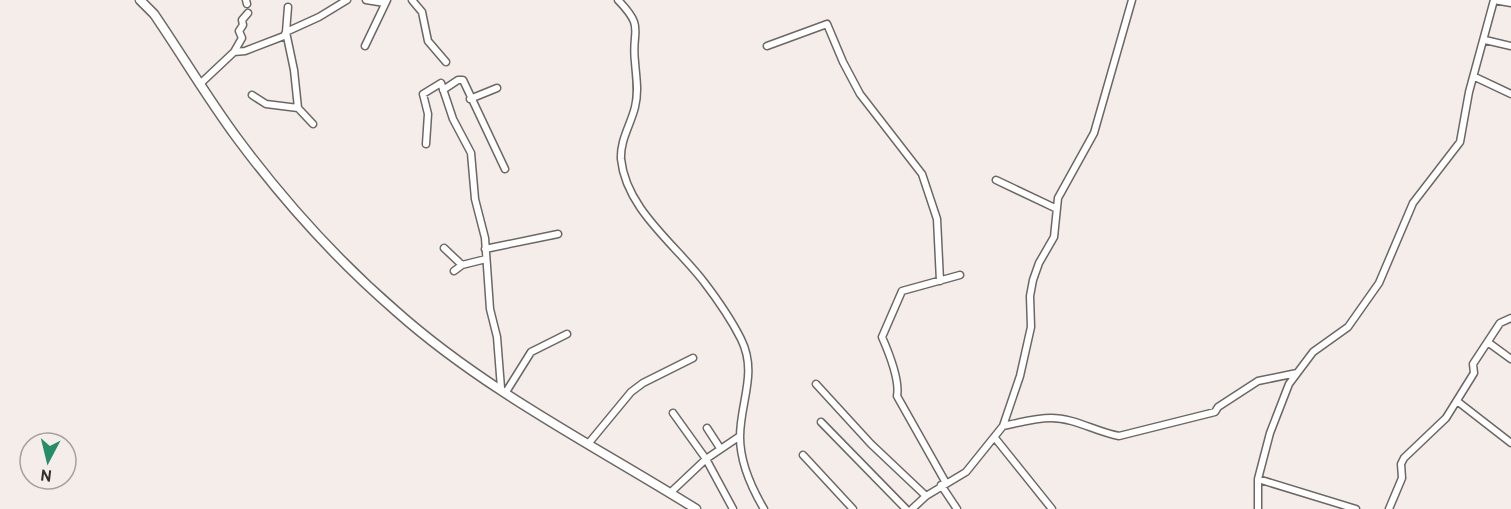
<svg xmlns="http://www.w3.org/2000/svg" width="1511" height="509" font-family="Overpass,sans-serif">
<rect width="100%" height="100%" fill="#f4ede9"/>
<g fill="none" stroke-linecap="round" stroke-linejoin="round">
<g stroke="#6d6764" stroke-width="9">
<path id="minor" d="M246,0L247,4
M366,0L385,3
M412,0L422,12L428,41L446,62
M618,0C646,29 631,29 635,62C636,77 639,91 635,107C631,124 620,140 621,159C626,209 675,244 704,282C717,299 731,319 741,339C758,373 740,402 740,437C740,463 751,487 764,509
M288,7L286,32L294,70L298,108L313,124
M1485,40L1511,46
M365,46L387,0
M767,46L827,24L843,62L860,94L922,174L937,219L940,281
M234,52L242,38L239,31L243,25L242,20L248,13
M1475,77L1511,94
M201,83L234,52L245,51L284,36L286,32L319,17L347,0
M443,90L458,80H463L505,169
M252,95L266,104L298,108
M470,99L497,88
M426,144L428,114L423,94L441,83L453,119L471,153L475,199L485,238L490,309L497,337L501,388
M996,180L1055,208
M444,248L462,265
M485,249L558,234
M454,271L462,265L486,259
M1489,343L1511,359
M816,384L871,444L926,496
M506,392L531,352L567,334
M1457,401L1511,443
M673,413L706,459L733,509
M821,422L906,509
M1003,426C1018,423 1035,418 1051,418C1075,418 1096,432 1119,436L1215,412L1218,407L1258,381L1297,373
M707,428L720,448
M995,438L1052,509
M588,444L631,392L643,383L693,358
M803,455L853,509
M1258,479L1356,509
M946,483L897,396C900,380 889,353 882,337L902,291L960,275
M941,485L957,509
M670,493L706,459L740,436
M912,509L926,496L966,472L1003,426L1020,376L1031,327L1030,296L1033,280L1039,263L1054,237L1058,198L1094,133L1132,0
M1258,509V479L1270,433L1289,384L1313,352L1348,327L1379,283L1413,203L1460,142L1469,92L1494,0L1511,3
M1389,509L1402,478L1401,464L1404,458L1446,418L1474,373L1473,364L1500,323L1511,318"/>
</g>
<g stroke="#6d6764" stroke-width="11">
<path id="secondary" d="M140,0L154,14C182,55 208,99 237,138C283,200 338,261 397,312C486,391 595,446 696,509"/>
</g>
<use href="#minor" stroke="#fff" stroke-width="6"/>
<use href="#secondary" stroke="#fff" stroke-width="8"/>
</g>
<g transform="translate(48 461) rotate(187)"><circle r="28" fill="#f4ede9" stroke="#a6a19e" stroke-width="1.5"/>
<path d="M0-4.5L10 22L0 15L-10 22Z" fill="#268d69"/>
<text y="-9" font-size="16" font-weight="bold" text-anchor="middle" fill="#312f2d">N</text>
</g>
</svg>
